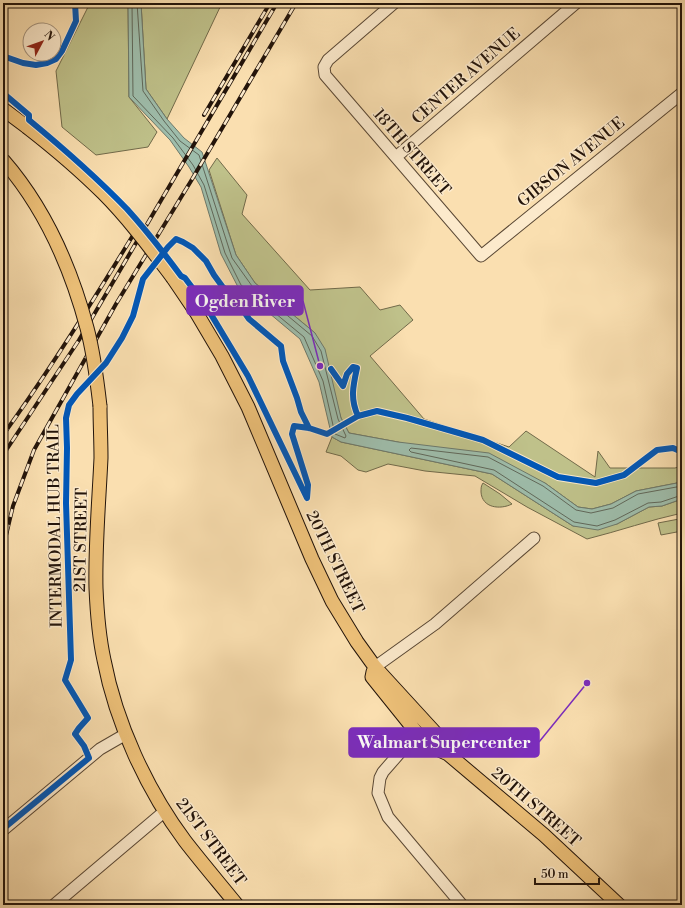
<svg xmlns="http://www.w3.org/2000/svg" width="685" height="908" font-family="'Libre Bodoni',serif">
<rect width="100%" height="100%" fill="#fadfb0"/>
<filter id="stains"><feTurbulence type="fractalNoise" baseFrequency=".005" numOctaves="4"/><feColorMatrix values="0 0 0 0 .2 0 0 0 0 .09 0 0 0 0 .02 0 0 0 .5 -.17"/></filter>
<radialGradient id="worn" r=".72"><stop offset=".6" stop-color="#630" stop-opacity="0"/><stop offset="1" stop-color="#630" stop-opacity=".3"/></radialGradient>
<path fill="#bfc18a" stroke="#716a4a" d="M90,3H128L129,97L157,132L148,147L96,155L62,127L56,71Z
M141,3H222L167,119L146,89Z
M217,158L247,195L242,214L310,290L360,287L380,310L400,305L413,320L370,356L424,419L509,447L526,431L595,477L598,451L610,468H675L682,466V482L636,491L611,504L592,509L578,507L545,483L398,442L349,433L341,418L315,333L255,283L236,255L209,170Z
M332,437L341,442L492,474L573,526L617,524L649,507L662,506L682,499V513C650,520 619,531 587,539L527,507L475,476L425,471L388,464L366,472L358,470L341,456L326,452Z
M483,483L500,494L512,504C500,510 482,508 481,492C481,488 481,486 483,483Z
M679,519L682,531L661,535L658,523Z"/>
<path fill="#9ebdab" stroke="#6d796b" d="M128,3H141L146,89L167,119L184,138L202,152L236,255L255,283L315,333L325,349L341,418L349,433L398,442L489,453L545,483L578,507L592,509L611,504L636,491L682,482V499L662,506L649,507L617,524L598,530L573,526L492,474L341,442L332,437L319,382L300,339L238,287L221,254L201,187L189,167L170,140L129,97Z"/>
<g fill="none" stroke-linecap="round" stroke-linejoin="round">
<path stroke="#60685a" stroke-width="1" d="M132,3L133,96L173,138L193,165L204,185L225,253L241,285L304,337L323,381L335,434L345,438L346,436L338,419L321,351L312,336L252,286L232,258L199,155L180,141L164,121L143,91L137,3
M682,486L638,494L613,508L591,513L576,510L543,486L488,457L411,448L409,450L411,452L494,470L574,522L597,526L615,520L648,503L661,502L682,495"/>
<g stroke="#594734" stroke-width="13">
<path id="minor" d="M394,3L328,60L324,67L325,75L481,256L682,93
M396,157L576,3
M375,667L435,624L534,538
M417,733L383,772L380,778L378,793L388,817L462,905
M3,830L100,749L126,734
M54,905L165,811"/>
</g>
<g stroke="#23140a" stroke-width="15">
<path id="major" d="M3,109L27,127
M173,278L196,312L222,356L248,407L312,559L332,601L357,642L375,667L440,738L448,754
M100,406C100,423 101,441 101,458C99,501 95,545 96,588C97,612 99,637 104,660C116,723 147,790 185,841C202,863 220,884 237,905
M375,667L373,672L372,677L417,733L435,748L448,754L544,835L619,905"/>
</g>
<use href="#minor" stroke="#fceacc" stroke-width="11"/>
<use href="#major" stroke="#edc078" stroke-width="13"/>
<g stroke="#23140a" stroke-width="4">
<path id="rail" d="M204,115L270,3
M3,435C50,370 93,301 135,232
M3,455L79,340L277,3
M3,548L13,506L34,450L116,304L191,181L296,3"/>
</g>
<use href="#rail" stroke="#fceacc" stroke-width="2.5" stroke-dasharray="8" stroke-linecap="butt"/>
<g stroke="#23140a" stroke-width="15" stroke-linecap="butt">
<path id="major-bridge" d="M27,127C54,148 79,169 103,193C129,219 151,249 173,278
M3,160C44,207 71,268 87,328C94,354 97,380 100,406"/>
</g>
<use href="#major-bridge" stroke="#edc078" stroke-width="13"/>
<g stroke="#fceacc" stroke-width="8">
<path id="cycleway" d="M3,56L23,63L36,65L47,63L56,59L62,51L76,21L75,3
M3,93L29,115V120C63,148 96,177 127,209C146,230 164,253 181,276L185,278L206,306L248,376L307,498L308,485L292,434L294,426L309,428L327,434L358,416L377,411L407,418L483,440L558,477L596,483L624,475L657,450L673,448L682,452
M331,369L343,386L347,374L353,367L357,368C353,386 350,399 358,416
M3,829L89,758L84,746L75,734L79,728L88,718L65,680L71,660L66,503L67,448L66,418L69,405L77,394L106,363L122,338L133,316L143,279L168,247L176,239L183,242L193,248L206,261L214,275L222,286L238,303L249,319L281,346L283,361L297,398L301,412L309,428"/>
</g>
<use href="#cycleway" stroke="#0057b8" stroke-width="6"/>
</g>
<g text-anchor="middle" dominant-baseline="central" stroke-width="3" stroke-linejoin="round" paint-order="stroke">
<g font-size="16" fill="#23140a" stroke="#fceacc">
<text transform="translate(466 76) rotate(-41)">CENTER AVENUE</text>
<text transform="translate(412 152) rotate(49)">18TH STREET</text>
<text transform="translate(571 162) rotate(-39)">GIBSON AVENUE</text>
<text transform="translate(55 526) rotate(-91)">INTERMODAL HUB TRAIL</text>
<text transform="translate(81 540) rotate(-89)">21ST STREET</text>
<text transform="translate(335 562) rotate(64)">20TH STREET</text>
<text transform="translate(536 807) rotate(41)">20TH STREET</text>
<text transform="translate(211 842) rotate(53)">21ST STREET</text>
</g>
</g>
<path fill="none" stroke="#7b2cbf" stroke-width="1.5" d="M320 366L303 301M587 683L539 742"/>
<g fill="#7b2cbf" stroke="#fceacc" stroke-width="1.5">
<circle cx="320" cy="366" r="4"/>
<circle cx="587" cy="683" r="4"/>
</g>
<g fill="#7b2cbf" stroke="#7b2cbf" stroke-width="1.5">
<rect x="187" y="286" width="116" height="29" rx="4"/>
<rect x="349" y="728" width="190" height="29" rx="4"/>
</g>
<g font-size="17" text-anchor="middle" font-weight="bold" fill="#fff">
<text x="245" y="307">Ogden River</text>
<text x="444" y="748">Walmart Supercenter</text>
</g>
<rect width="685" height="908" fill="none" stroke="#fadfb0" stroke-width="16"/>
<rect x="4" y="4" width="677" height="900" fill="none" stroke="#23140a" stroke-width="2"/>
<rect x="8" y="8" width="669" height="892" fill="none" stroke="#23140a"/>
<g transform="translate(42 42) rotate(49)"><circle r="19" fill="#fceacc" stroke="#a5947e"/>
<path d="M0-3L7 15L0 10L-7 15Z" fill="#8f2418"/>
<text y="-6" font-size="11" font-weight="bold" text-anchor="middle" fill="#23140a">N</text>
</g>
<path d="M535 878v6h64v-6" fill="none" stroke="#23140a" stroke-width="2"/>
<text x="541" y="878" font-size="12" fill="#23140a" stroke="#fceacc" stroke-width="3" paint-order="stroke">50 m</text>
<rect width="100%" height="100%" filter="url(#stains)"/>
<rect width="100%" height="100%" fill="url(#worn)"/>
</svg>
